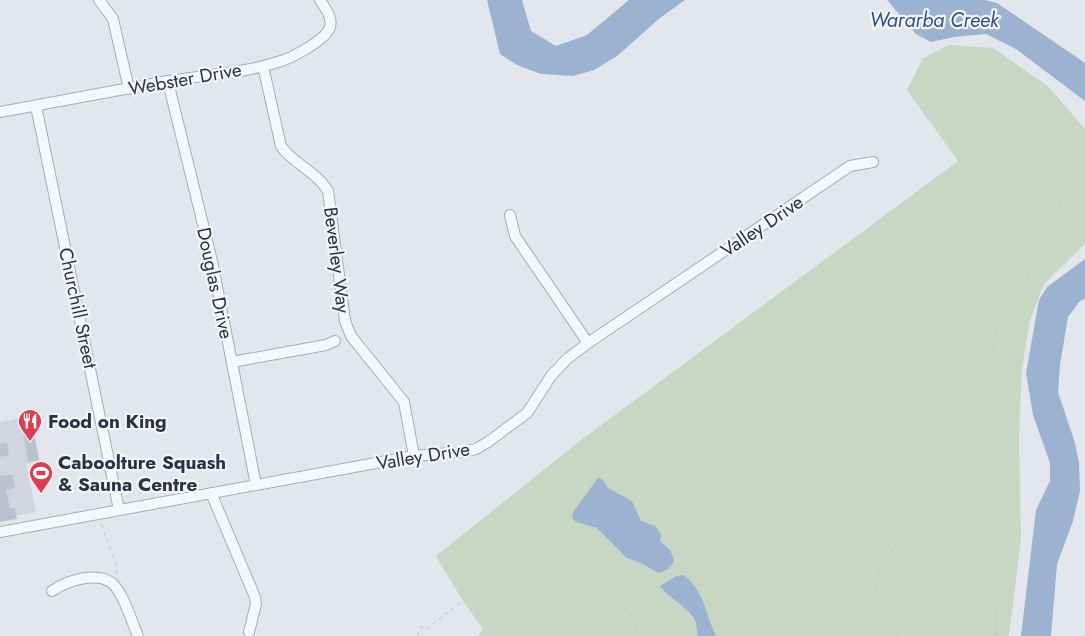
<svg xmlns="http://www.w3.org/2000/svg" width="1085" height="636" font-family="Jost,sans-serif">
<rect width="100%" height="100%" fill="#e3e6ec"/>
<path fill="#d1d5df" d="M31,416L40,461L26,464L36,512L0,519V422Z"/>
<path fill="#c8d7c3" d="M949,45L993,48L1048,86L1085,129V244L1044,284L1030,320L1022,368L1019,435L1021,539L1009,636H478L483,629L463,601L436,556L581,440L958,161L907,90L923,58Z"/>
<path fill="#9bb3d0" d="M487,0H522L531,31L556,46L587,35L629,0H685L660,18L617,56L594,70L573,76L541,74L517,65L500,54Z
M887,0H985L997,3L1085,63V101L1016,49L986,34L954,37L931,42L916,34Z
M1085,259V299L1080,301L1068,317L1060,365L1058,392L1075,443L1079,463L1080,491L1073,521L1057,564L1051,636H1021L1036,510L1050,481V463L1033,415L1026,373L1039,300L1047,287Z
M598,478L603,480L608,488L632,501L641,521L655,526L661,534L660,541L670,550L674,560C671,568 667,571 658,573L643,564L627,558L597,528L576,522L572,518L573,512Z
M684,575C705,593 705,612 716,636H698C696,631 697,625 695,620C688,607 670,599 660,586L676,576Z"/>
<path fill="#bcc2cd" d="M30,416L39,460L28,462L21,418Z
M7,443L9,455L0,457V444Z
M0,475H13L15,488L6,490L10,509L15,508L17,519L0,522Z"/>
<g fill="none" stroke-linecap="round" stroke-linejoin="round">
<g stroke="#a7adb7" stroke-width="12">
<path id="street" d="M99,0L113,19L129,89
M263,66L281,146C293,164 316,171 328,191L345,321L351,336L404,402L414,456
M168,82L212,261L256,485
M36,106L119,510
M0,112C56,102 112,91 168,81C206,75 247,73 284,60C295,56 322,41 328,31C335,21 326,9 320,0
M510,215L515,236L588,343
M232,362L326,345L335,341
M211,493L255,597L256,604L249,632
M0,532L414,456L462,452L476,449L488,442L527,413L551,376L567,359L588,343L850,166L873,162
M52,591C62,584 73,580 85,578C94,577 104,577 112,583C123,592 132,622 138,636"/>
</g>
<path stroke="#c1c4cb" stroke-width="1" stroke-dasharray="4 4" stroke-linecap="butt" d="M992,354L997,325L1004,307L1009,299L1027,282L1035,246L1042,240L1058,211L1065,186L1061,177L1055,173
M848,491L851,482L858,478L863,479L868,486L896,536V544L879,573L874,601L879,618L898,636
M101,524L116,564L117,575
M605,595C626,597 634,617 637,636
M417,636L422,626L426,629L463,601
M996,636L995,621L998,592L997,576"/>
<use href="#street" stroke="#f6f7fa" stroke-width="10"/>
</g>
<defs>
<g id="restaurant-pin" transform="scale(1.25)"><path d="M0 17L-7.5 6A9.5 9.5 0 1 1 7.5 6Z" fill="#dc3d51" stroke="#f3f5f9"/><path d="M-5-6h1v4h1v-4h1v4h1v-4h1v5L-1.5 .5V6h-2V.5L-5-1ZM5-6V6H3V1.5H1.5Q1.5-4 5-6Z" fill="#fff"/></g>
<g id="stadium-pin" transform="scale(1.25)"><path d="M0 17L-7.5 6A9.5 9.5 0 1 1 7.5 6Z" fill="#dc3d51" stroke="#f3f5f9"/><path d="M0-5a6.5 5 0 1 0 0 10a6.5 5 0 1 0 0-10ZM-3.5-1.8h7v3.6h-7Z" fill="#fff"/></g>
</defs>
<g fill-rule="evenodd">
<use href="#restaurant-pin" x="30" y="421"/>
<use href="#stadium-pin" x="41" y="473"/>
</g>
<g text-anchor="middle" dominant-baseline="central" stroke-width="4.5" stroke-linejoin="round" paint-order="stroke">
<g font-size="19" fill="#293347" stroke="#f3f5f9">
<text transform="translate(185 79) rotate(-10)">Webster Drive</text>
<text transform="translate(762 226) rotate(-34)">Valley Drive</text>
<text transform="translate(337 260) rotate(83)">Beverley Way</text>
<text transform="translate(215 283) rotate(78)">Douglas Drive</text>
<text transform="translate(78 308) rotate(78)">Churchill Street</text>
<text transform="translate(423 456) rotate(-9)">Valley Drive</text>
</g>
<g font-size="19" font-weight="bold" fill="#293347" stroke="#f3f5f9" text-anchor="start">
<text x="48" y="421">Food on King</text>
<text x="58" y="462">Caboolture Squash<tspan x="58" dy="22">&amp; Sauna Centre</tspan></text>
</g>
<g font-size="20" font-style="italic" fill="#2e507f" stroke="#f3f5f9">
<text x="934" y="20">Wararba Creek</text>
</g>
</g>
</svg>
